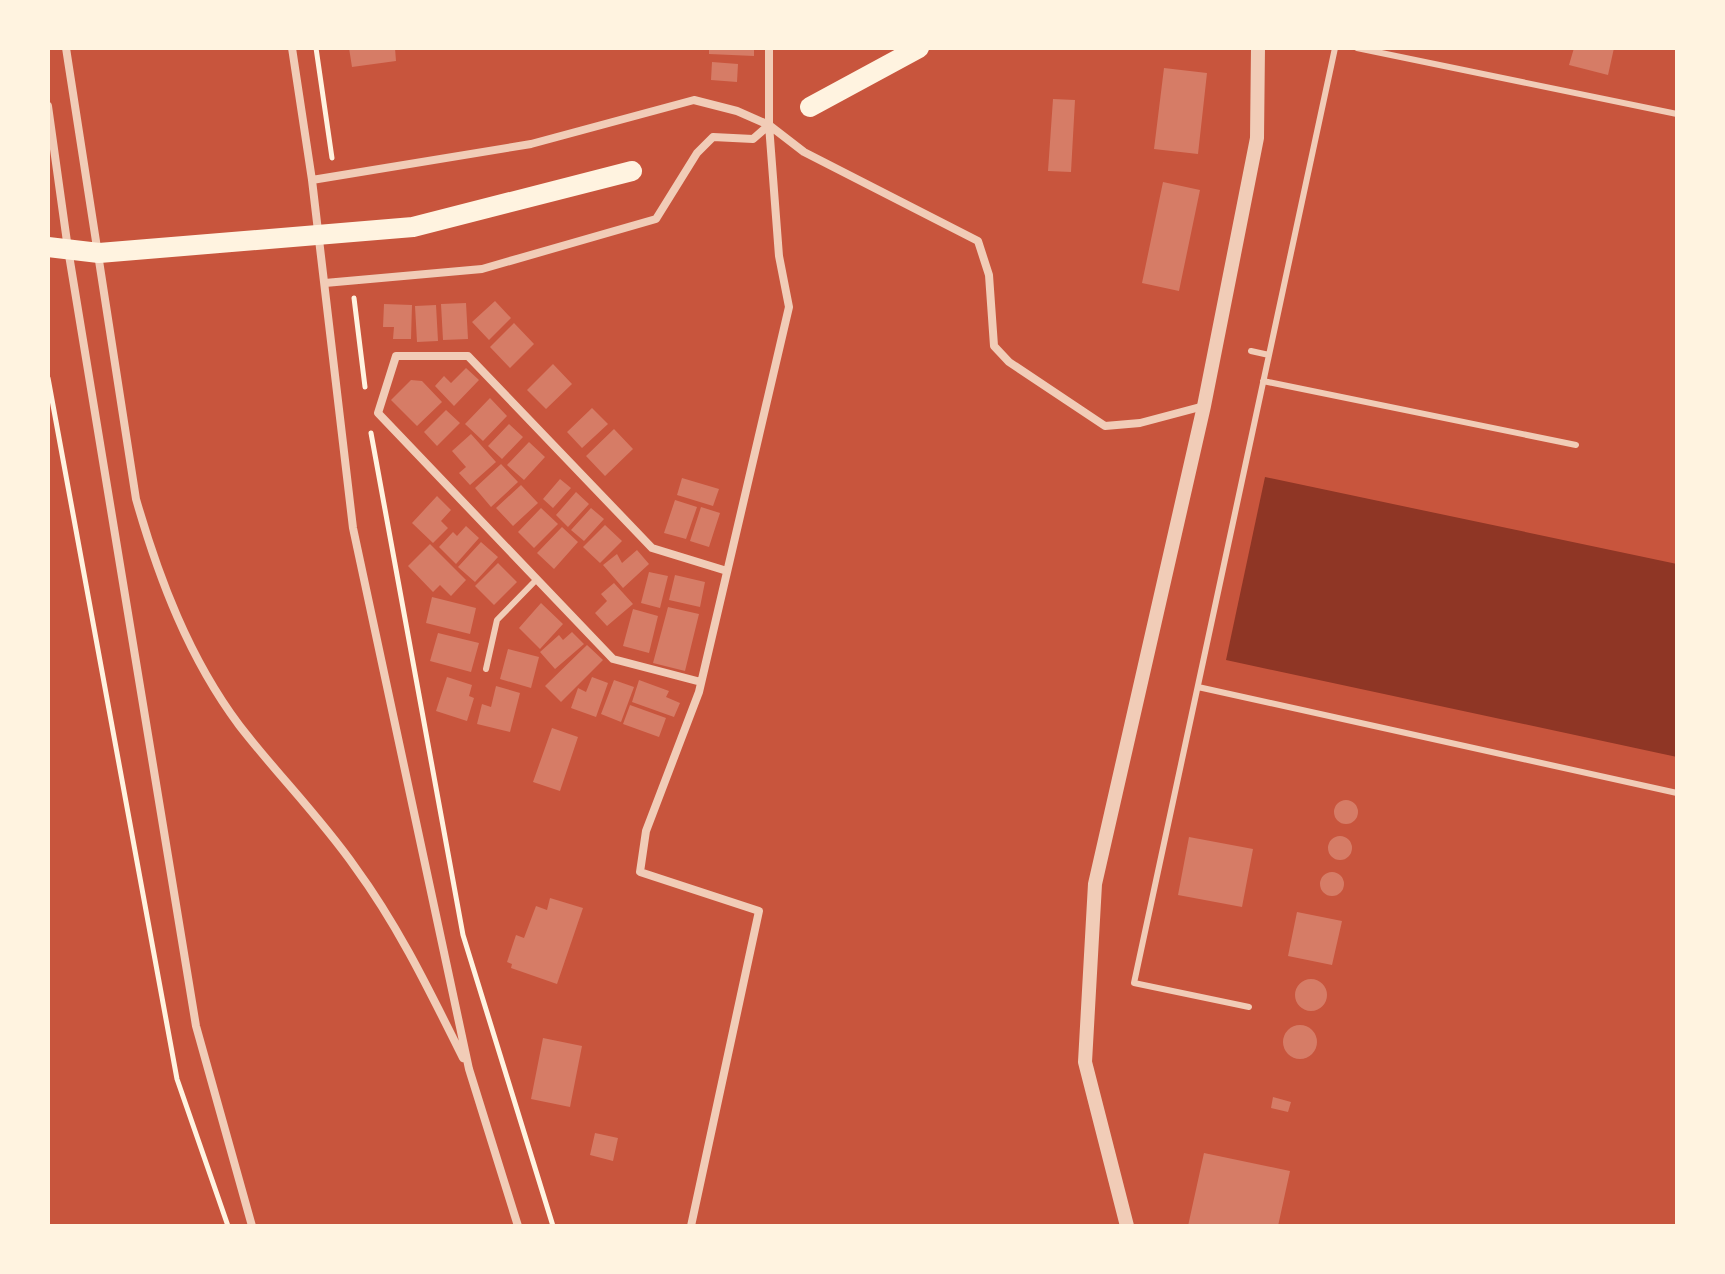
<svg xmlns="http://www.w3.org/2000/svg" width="1725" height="1274" font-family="'Exo 2',sans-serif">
<rect width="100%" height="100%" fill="#c8553d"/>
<path fill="#8f3625" d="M1265,477L1677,564V757L1226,660Z"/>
<path fill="#d67c66" d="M349,48H395L396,61L352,67Z
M709,48H754V56L709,54Z
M1574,48H1614L1608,75L1569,65Z
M712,62L738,64L737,82L711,80Z
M1164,68L1207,73L1198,154L1154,149Z
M1053,99L1075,100L1071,172L1048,171Z
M1163,182L1200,190L1179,291L1142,283Z
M495,301L511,318L489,340L472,322Z
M466,303L468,339L443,340L441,304Z
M384,304L412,305L411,339H393L394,327H383Z
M436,305L438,341L417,342L415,306Z
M514,323L534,344L510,368L490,347Z
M553,364L572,384L546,409L527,390Z
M466,368L479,380L454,406L435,386L444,376L451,383Z
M411,380L422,381L442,402L417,426L391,400Z
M490,398L507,416L483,441L465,424Z
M592,408L608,424L582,448L567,432Z
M446,410L460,423L437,446L424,432Z
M509,424L523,437L502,459L488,446Z
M614,429L633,449L605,476L586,456Z
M471,434L496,462L470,485L459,473L466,467L452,451Z
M529,442L545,457L524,480L507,465Z
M501,464L518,482L491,507L475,488Z
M682,478L719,489L713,506L677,495Z
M560,479L571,488L553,508L543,499Z
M521,485L538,503L513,526L496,508Z
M576,492L589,504L568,527L556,515Z
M437,496L451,510L441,521L448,528L433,543L412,523Z
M675,500L697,507L686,539L664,533Z
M701,507L720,513L709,547L690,541Z
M541,508L558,524L534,548L518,532Z
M591,508L604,519L584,541L571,530Z
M605,525L622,541L600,563L583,547Z
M466,526L479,538L456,564L439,547L453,532L457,536Z
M562,527L578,542L554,569L537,553Z
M481,542L498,557L475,582L458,567Z
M430,544L466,580L451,596L440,585L433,592L408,566Z
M637,550L649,564L623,588L603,565L617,554L622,563Z
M498,563L517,582L494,605L475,586Z
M649,572L668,576L660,608L641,603Z
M675,575L705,582L700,607L669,600Z
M614,583L633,604L607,626L595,613L607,601L601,594Z
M432,597L476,608L470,634L426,623Z
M541,603L563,624L540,649L519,628Z
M668,607L699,614L685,671L653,663Z
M633,609L658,616L649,653L623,646Z
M572,632L584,644L555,669L540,652L559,635L563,640Z
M438,633L479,643L471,672L430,661Z
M587,645L603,660L561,702L545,686Z
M508,649L539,657L531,688L500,679Z
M447,677L472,685L469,696L474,698L467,721L436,711Z
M592,677L608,683L596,717L571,708L578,688L586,692Z
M614,680L634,687L621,722L601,714Z
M639,680L669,691L666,697L680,703L674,717L632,702Z
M496,686L520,693L510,732L477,724L482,704L491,707Z
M630,705L666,718L659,737L623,724Z
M552,728L578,737L560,791L533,782Z
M1334 812a12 12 0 1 1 24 0a12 12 0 1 1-24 0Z
M1328 848a12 12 0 1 1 24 0a12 12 0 1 1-24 0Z
M1189,837L1253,849L1242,907L1178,895Z
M1320 884a12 12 0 1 1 24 0a12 12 0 1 1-24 0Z
M550,898L583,908L557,984L511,968L512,964L507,962L516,935L524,938L536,906L547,910Z
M1297,912L1342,921L1332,965L1288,956Z
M1295 995a16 16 0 1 1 32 0a16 16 0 1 1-32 0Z
M1283 1042a17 17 0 1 1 34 0a17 17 0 1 1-34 0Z
M543,1038L582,1046L570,1107L531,1099Z
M1273,1097L1291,1102L1288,1112L1271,1108Z
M595,1133L618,1138L613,1161L590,1155Z
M1204,1153L1290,1171L1278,1226H1188Z"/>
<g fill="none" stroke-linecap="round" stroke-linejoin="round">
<path stroke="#fff3e0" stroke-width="5" d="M316,48L332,158
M354,298L365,387
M48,378L177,1079L228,1226
M371,433L463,935L553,1226"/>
<path stroke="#f1ccb7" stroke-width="6" d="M1357,48L1677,114
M1251,351L1269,355
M1263,381L1576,445
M486,669L497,620L537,579
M1198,687L1677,793
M1249,1007L1134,983L1335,48"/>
<path stroke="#f1ccb7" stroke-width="8" d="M66,48L136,499C159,579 189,658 239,725C276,773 320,817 355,867C399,927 430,992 463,1058
M292,48L312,180L353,528L469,1069L518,1226
M48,106L68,249L196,1026L252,1226
M312,180L531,144L694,100L737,111L769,125
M325,283L482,269L656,219L697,153L713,137L753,139L769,125V48
M701,682L613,659L378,413L396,356H468L652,548L727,571
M691,1226L759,911L640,872L646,831L699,692L789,307L779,256L769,125L804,152L978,241L989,275L994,346L1009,362L1105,426L1140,423L1204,406"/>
<path stroke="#f1ccb7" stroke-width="14" d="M1127,1226L1085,1062L1095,884L1204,406L1257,138L1258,48"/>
<path stroke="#fff3e0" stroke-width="20" d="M810,107L919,48
M48,247L99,253L413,227L632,171"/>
</g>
<rect width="1725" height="1274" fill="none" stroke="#fff3e0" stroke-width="100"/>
</svg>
